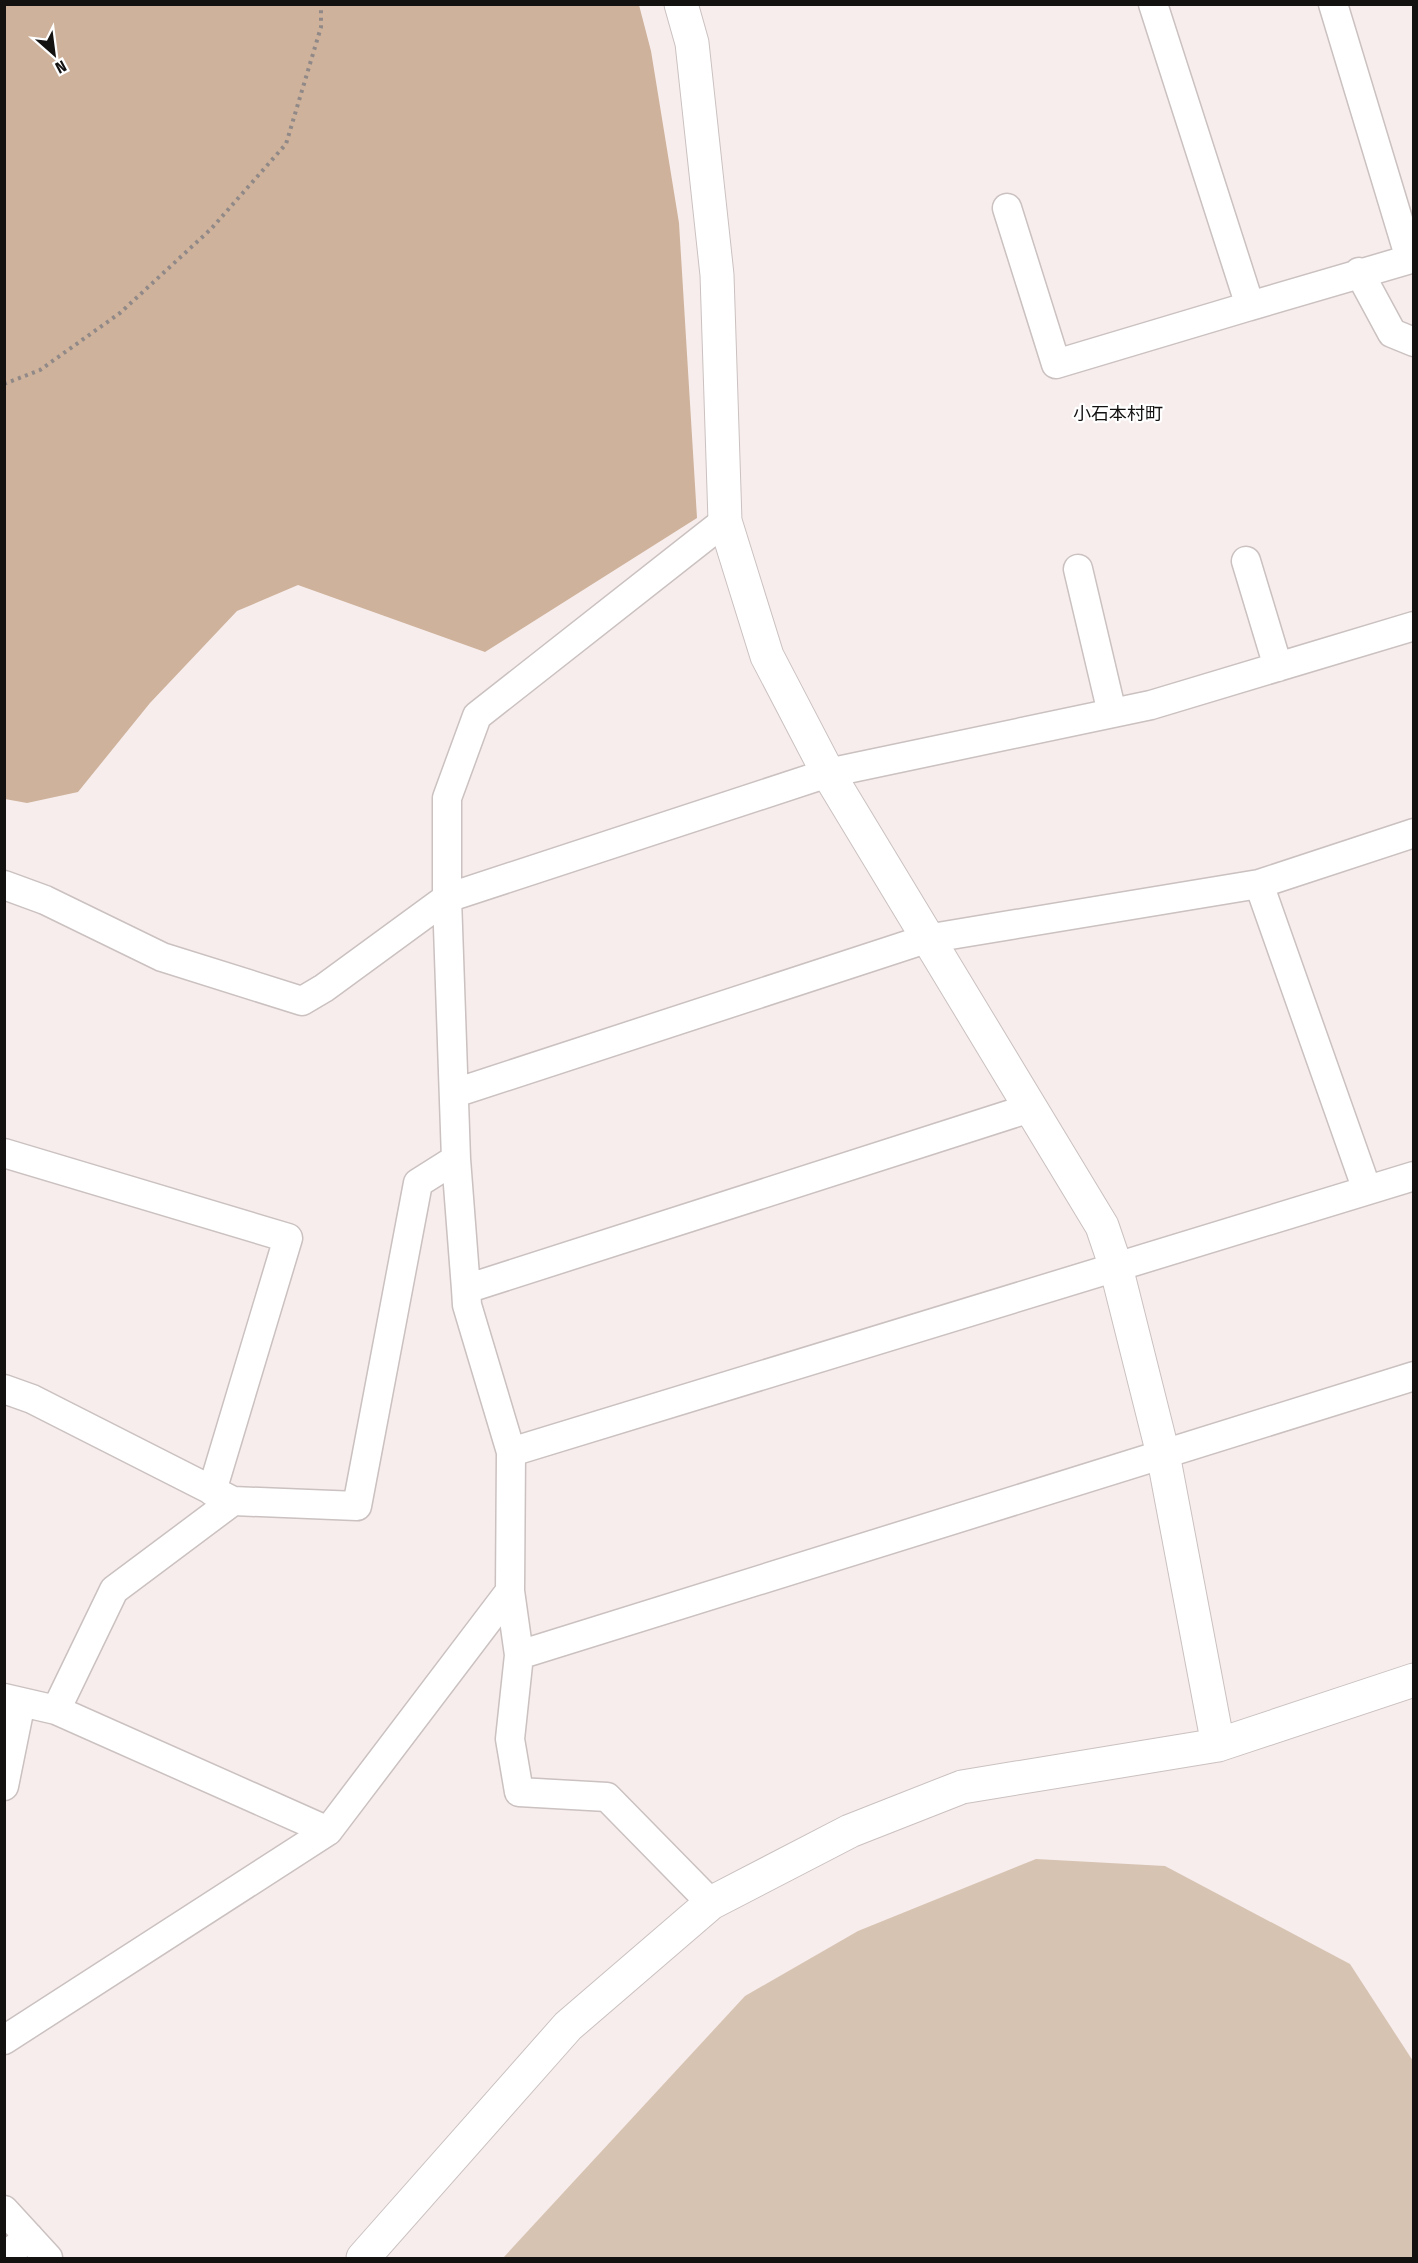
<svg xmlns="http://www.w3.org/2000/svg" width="1418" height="2263" font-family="'Fira Sans Condensed','Noto Sans JP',sans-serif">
<rect width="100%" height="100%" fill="#f7edec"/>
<path fill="#d7c3b2" d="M1036,1859L1165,1866L1350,1964L1413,2061V2258H503L745,1996L858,1931Z"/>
<path fill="#ceb29b" d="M4,5H639L651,51L679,223L697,518L485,652L298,585L237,611L150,703L78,792L27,803L5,799Z"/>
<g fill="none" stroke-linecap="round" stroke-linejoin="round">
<g stroke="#cac1c0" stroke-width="31">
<path id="street" d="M1153,4L1250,306L1414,258
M1333,4L1410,259
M1007,208L1056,364L1250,306
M1359,272L1392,333L1414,342
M1246,561L1278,667
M1078,569L1112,713
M1259,884L1367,1190
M4,885L45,900L162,957L302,1001L324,988L447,898L828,773L1151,705L1414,626
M455,1093L926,939L1259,884L1414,833
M4,1153L288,1238L212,1491
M466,1289L1030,1108
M4,1389L32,1399L233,1501L357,1506L418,1183L456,1159
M511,1452L1414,1176
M519,1655L1414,1376
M4,1698L56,1710L328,1831
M56,1710L114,1590L233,1501
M4,1786L21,1702
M711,1903L607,1797L519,1792L510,1739L519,1655L510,1591L511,1452L467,1305L466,1289L456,1159L447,898V798L477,716L725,521
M4,2040L328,1831L510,1591
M4,2210L48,2258
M4,2257L29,2237"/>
</g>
<g stroke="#cac1c0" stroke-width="35">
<path id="secondary" d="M681,4L692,43L717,275L725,521L767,656L828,773L1102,1226L1116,1267L1163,1454L1218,1745
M363,2258L568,2026L711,1903L850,1831L962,1787L1218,1745L1414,1680"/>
</g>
<path stroke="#908988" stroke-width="4" stroke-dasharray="3 4.5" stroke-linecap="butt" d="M4,384L40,370L120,313L211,229L286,144L321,27V4"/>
<use href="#street" stroke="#fff" stroke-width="28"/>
<use href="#secondary" stroke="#fff" stroke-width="33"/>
</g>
<g text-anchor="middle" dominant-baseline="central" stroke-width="4.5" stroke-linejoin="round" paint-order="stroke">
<g font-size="18" fill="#141111" stroke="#fff">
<text x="1118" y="414">小石本村町</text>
</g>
</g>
<rect width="1418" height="2263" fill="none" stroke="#141111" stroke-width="12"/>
<g transform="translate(54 54) rotate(152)" stroke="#ffffff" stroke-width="4.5" paint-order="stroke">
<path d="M0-4.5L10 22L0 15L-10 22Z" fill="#141111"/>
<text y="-9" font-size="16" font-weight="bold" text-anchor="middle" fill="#141111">N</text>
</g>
</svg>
